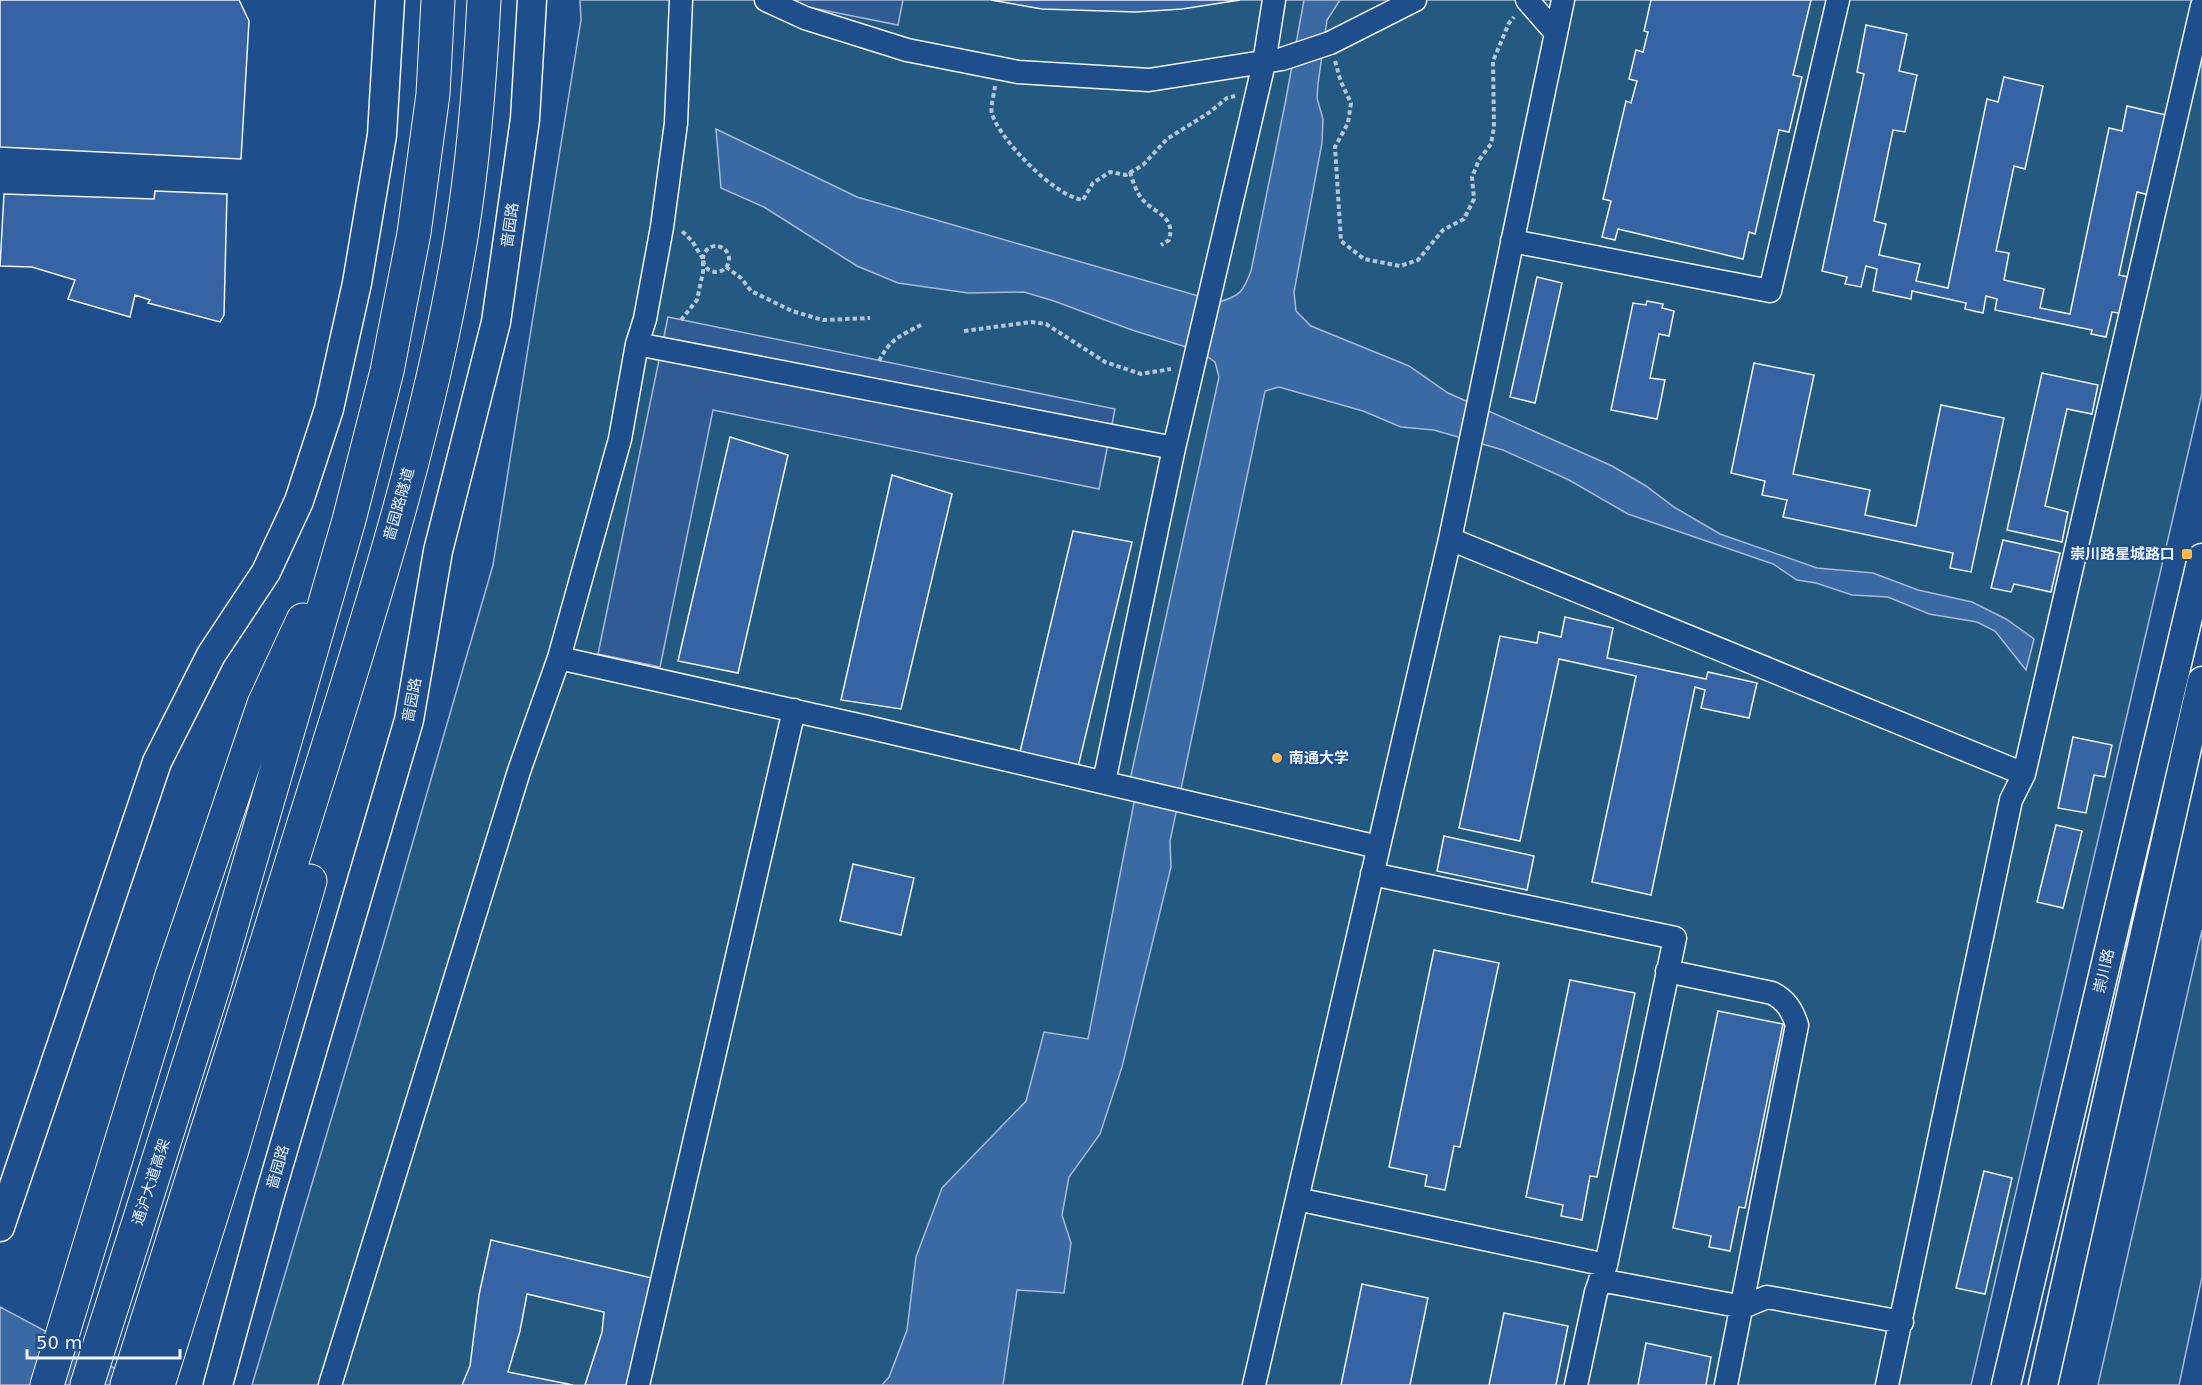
<svg xmlns="http://www.w3.org/2000/svg" width="2202" height="1385" font-family="'DejaVu Sans','Noto Sans SC',sans-serif">
<rect width="100%" height="100%" fill="#1f4e8c"/>
<path fill="#245a82" stroke="#a8bbd7" stroke-width="1.5" d="M580,0H2202V393L1971,1385H252L381,952L493,565L581,20Z
M2202,930V1277L2179,1385H2098Z"/>
<path fill="#305b95" stroke="#a8bbd7" stroke-width="1.5" d="M787,0H903L898,25L787,3Z
M668,317L1115,409L1099,489L713,410L660,667L598,654Z"/>
<path fill="#3b69a3" stroke="#a8bbd7" stroke-width="1.5" d="M1304,0H1340L1327,20L1318,84L1317,98L1323,119L1322,143L1294,292L1296,311L1311,326L1409,366L1448,393L1612,466L1646,486L1674,507L1720,534L1817,568L1873,573L1918,590L1972,602L2006,619L2034,639L2026,670L1995,631L1977,622L1929,614L1888,597L1852,595L1816,583L1797,580L1773,564L1628,514L1569,480L1503,450L1434,430L1401,427L1363,411L1279,387L1265,391L1170,841L1171,867L1122,1067L1100,1134L1069,1177L1062,1215L1071,1243L1064,1293L1017,1290L1003,1385H882L889,1377L907,1330L916,1257L942,1188L1026,1101L1044,1032L1088,1039L1138,782L1130,780L1219,377L1215,362L1199,351L1132,330L1054,301L1024,292L968,293L898,283L857,266L764,207L721,188L716,129L857,197L1219,302C1240,296 1243,292 1251,271L1285,104Z
M0,1307L146,1385H0Z"/>
<path fill="#3563a3" stroke="#f2f6ff" stroke-width="1.5" d="M0,0H239L249,21L241,159L0,147Z
M991,0H1240L1182,9L1136,12L1042,9Z
M1651,0H1811L1793,75L1802,77L1789,132L1779,130L1755,234L1749,232L1743,259L1618,229L1615,240L1602,237L1611,201L1603,199L1626,101L1631,103L1637,81L1629,79L1636,50L1643,52L1648,32L1644,31Z
M1866,25L1907,34L1899,71L1917,75L1905,132L1893,130L1874,221L1886,224L1879,255L1920,264L1916,281L1948,288L1987,99L1998,102L2004,77L2043,86L2025,169L2014,166L1996,251L2009,253L2004,280L2044,289L2040,308L2070,314L2109,128L2122,131L2127,106L2166,115L2149,195L2137,192L2119,275L2133,278L2125,314L2112,312L2106,337L2091,334L2092,330L1995,310L1997,299L1986,296L1983,313L1965,309L1966,303L1912,291L1911,299L1873,291L1877,269L1866,266L1861,287L1845,284L1847,277L1822,271L1864,74L1857,72Z
M155,191L227,194L224,315L220,322L148,303L150,300L135,295L130,317L68,299L75,280L32,267L0,266L4,194L154,199Z
M1537,277L1562,283L1535,403L1510,397Z
M1647,301L1663,304L1662,308L1674,311L1669,336L1659,334L1650,378L1665,380L1657,419L1611,410L1633,303L1646,305Z
M1754,363L1814,375L1793,474L1870,490L1865,515L1916,526L1941,405L2004,418L1971,572L1950,568L1953,553L1783,517L1787,500L1762,495L1765,481L1731,473Z
M2042,373L2098,385L2092,414L2067,409L2045,506L2068,512L2062,542L2007,530Z
M730,437L788,455L738,673L678,661Z
M892,475L952,494L901,709L841,700Z
M1073,531L1132,542L1078,767L1020,752Z
M2003,540L2060,553L2051,592L2014,584L2011,592L1991,588Z
M1565,617L1613,628L1607,658L1706,679L1708,672L1757,683L1749,718L1701,708L1705,690L1695,687L1651,895L1592,882L1636,676L1559,659L1520,841L1459,828L1500,636L1537,643L1539,632L1561,637Z
M2073,737L2112,745L2105,777L2094,775L2086,813L2058,808Z
M2056,825L2082,831L2063,908L2037,902Z
M1444,836L1534,856L1527,890L1437,871Z
M853,864L914,878L901,935L840,921Z
M1434,950L1499,963L1460,1147L1454,1146L1445,1190L1425,1186L1427,1175L1389,1167Z
M1570,980L1635,993L1597,1177L1590,1176L1582,1220L1561,1216L1563,1205L1526,1197Z
M1718,1011L1783,1024L1745,1208L1739,1207L1730,1251L1709,1247L1711,1236L1673,1228Z
M1984,1171L2012,1178L1985,1294L1956,1288Z
M491,1240L656,1279L630,1385H585L602,1332L604,1312L527,1294L520,1331L508,1372L573,1385H462L470,1366L479,1295Z
M1362,1284L1428,1298L1410,1385H1341Z
M1504,1313L1568,1326L1556,1385H1489Z
M1646,1343L1711,1357L1706,1385H1638Z"/>
<g fill="none" stroke-linecap="round" stroke-linejoin="round">
<g stroke="#f2f6ff" stroke-width="25">
<path id="minor" d="M766,0L805,18L907,50L1018,72L1149,80L1282,59L1330,43L1415,0
M1527,0L1556,33
M1512,241L1770,291L1838,0
M637,344L1174,448
M1450,539L2024,774
M559,658L867,727L1378,847
M1104,782L1174,448L1264,63L1274,0
M1667,971L1772,993C1786,1000 1792,1010 1797,1025L1726,1385
M1297,1199L1606,1265L1675,938L1372,874
M1600,1280L1743,1307L1767,1297L1902,1322
M330,1385L519,771L559,658L620,439L637,344L645,319L662,227L676,123L681,0
M638,1385L794,710
M1254,1385L1450,539L1563,0
M1576,1385L1596,1292L1605,1267
M1887,1385L2011,800L2024,774L2202,6"/>
</g>
<g stroke="#f2f6ff" stroke-width="31">
<path id="major" d="M0,1227L157,762L211,655L266,572L299,501L329,409L357,283L382,135L390,0
M218,1385L269,1198L409,720L438,551L496,322L525,119L532,0
M2006,1385L2202,558
M2043,1385L2202,681"/>
</g>
<g stroke="#f2f6ff" stroke-width="35">
<path id="highway" d="M47,1385L172,975L264,704L303,620
M87,1385L216,979L349,520L387,371L414,233L433,94L438,0
M127,1385C188,1193 249,1000 309,807C368,620 429,431 461,237C474,158 480,79 484,0
M158,1385L232,1150L310,881"/>
</g>
<path stroke="#b3c4dc" stroke-width="4" stroke-dasharray="4.5 3" stroke-linecap="butt" d="M1335,61L1341,82L1351,103L1348,123L1335,147L1341,241L1364,259L1400,266L1418,260L1443,230L1464,219L1474,199L1472,177L1479,160L1491,144L1494,127L1493,61L1509,23L1514,17
M995,86C994,95 990,107 992,114C1001,141 1054,196 1083,200L1093,183L1110,172L1126,175L1143,165L1167,139L1210,112L1227,98L1235,96
M1130,172C1133,182 1136,191 1142,199C1155,214 1176,216 1169,240L1161,245
M703 259a13 13 0 1 1 26 0a13 13 0 1 1-26 0Z
M726,267L741,278L751,291L792,311L823,320L870,318
M681,320L697,300L703,272V259L692,241L682,231
M964,331L1031,322L1046,324L1105,362L1141,374L1171,369
M879,361C890,339 900,336 921,325"/>
<use href="#minor" stroke="#1f4e8c" stroke-width="22"/>
<use href="#major" stroke="#1f4e8c" stroke-width="28"/>
<use href="#highway" stroke="#1f4e8c" stroke-width="33"/>
</g>
<g fill="#ffb74d" stroke="#1f4e8c" stroke-width="2">
<rect x="2181" y="548" width="12" height="12" rx="3"/>
<circle cx="1277" cy="758" r="6"/>
</g>
<g text-anchor="middle" dominant-baseline="central" stroke-width="4.5" stroke-linejoin="round" paint-order="stroke">
<g font-size="15" fill="#f2f6ff" stroke="#1f4e8c">
<text transform="translate(510 225) rotate(-82)">啬园路</text>
<text transform="translate(399 504) rotate(-74)">啬园路隧道</text>
<text transform="translate(412 700) rotate(-79)">啬园路</text>
<text transform="translate(2104 971) rotate(-77)">崇川路</text>
<text transform="translate(278 1167) rotate(-74)">啬园路</text>
<text transform="translate(151 1182) rotate(-72)">通沪大道高架</text>
</g>
<g font-size="15" font-weight="bold" fill="#f2f6ff" stroke="#1f4e8c" text-anchor="end">
<text x="2175" y="554">崇川路星城路口</text>
<text x="1289" y="758" text-anchor="start">南通大学</text>
</g>
</g>
<path d="M27 1349v9h153v-9" fill="none" stroke="#f2f6ff" stroke-width="3"/>
<text x="36" y="1349" font-size="18" fill="#f2f6ff" stroke="#1f4e8c" stroke-width="4.5" paint-order="stroke">50 m</text>
</svg>
